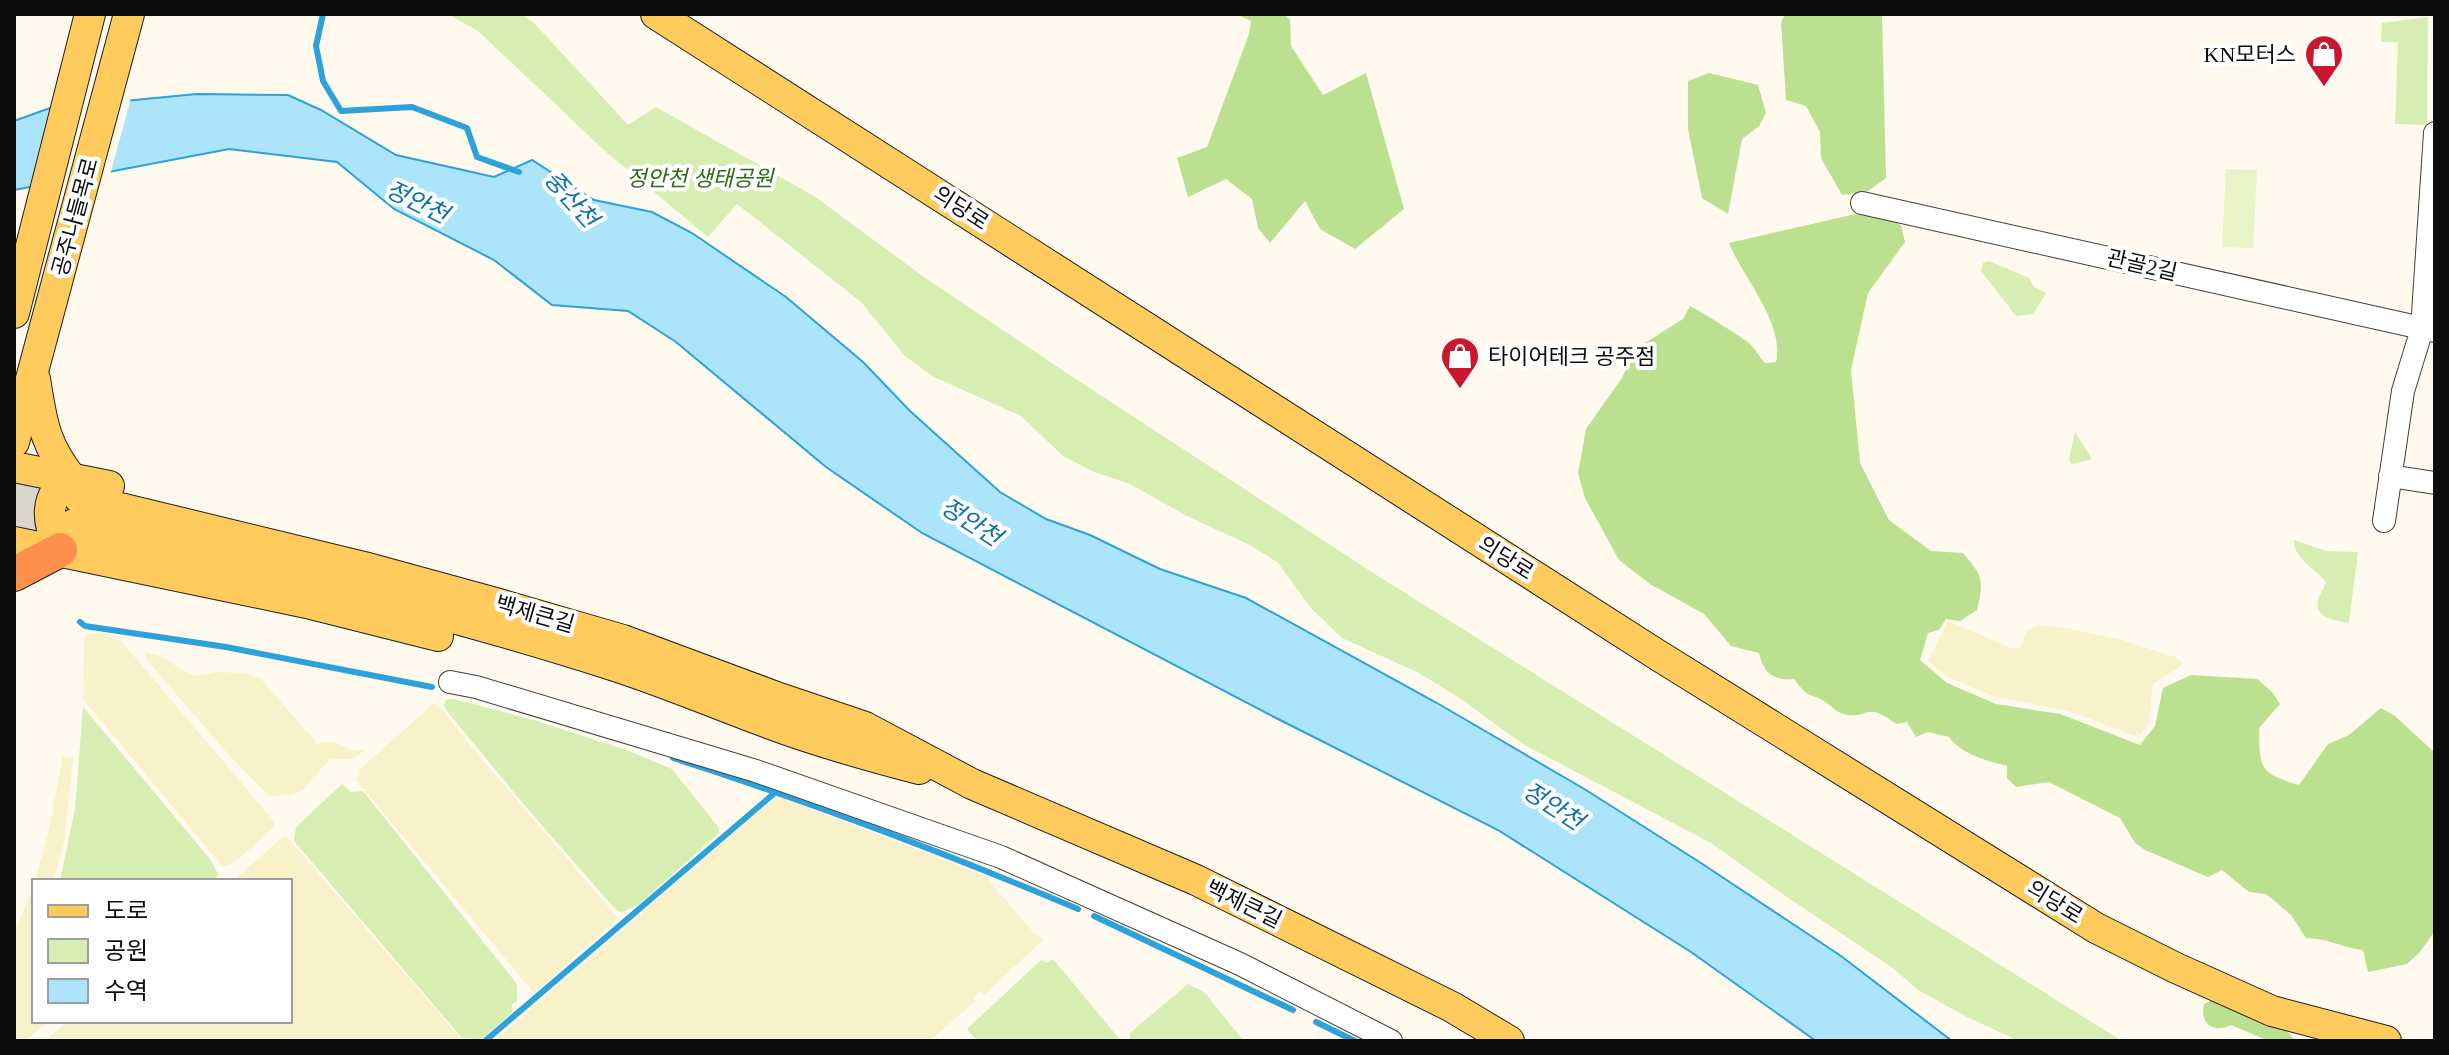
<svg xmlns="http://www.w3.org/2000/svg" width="2449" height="1055" font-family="'Times New Roman','Noto Sans KR',serif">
<rect width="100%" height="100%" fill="#fffaed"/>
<path fill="#f8f1ca" d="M1948,621L2014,649L2021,648L2027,630L2038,625L2066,628L2122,640L2178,658L2182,663L2181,666L2153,684L2148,725L2138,737L2069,711L1996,697L1946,676L1928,661Z
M101,632L121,641L273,820L274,827L239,859L229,865L222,866L83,699L84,641L87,635Z
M145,652L164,657L181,670L196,676L215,672L245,673L260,678L317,743L332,742L352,750H365L353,759H330L303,790L292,795L269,796L228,754L146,659Z
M434,703L440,706L468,743L617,917L614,922L534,993L355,779L360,773L358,771Z
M63,756L73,758L64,843L53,881H35L49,830Z
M778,796L985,876L1033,932L1044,939L984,995L980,991L973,997L976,1001L929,1041H494Z
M285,835L463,1041H45L68,1021H290V881H233Z
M34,886V1021H49L25,1041H14V933Z"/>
<path fill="#d6eeb2" d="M448,14H521L535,24L628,125L656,107L814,196L924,277L1068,374L1378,576L2122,1041H2019L1967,1017L1918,990L1893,968L1784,895L1711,843L1521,743L1461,699L1419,673L1342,638L1311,608L1278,563L1252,546L1187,516L1130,484L1092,471L1063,456L1021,416L932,376L905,356L861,302L737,204L708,237L605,151L478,31Z
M2428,17L2427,125L2395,124L2398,42H2381L2382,23Z
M1989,261L2029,278L2034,287L2046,293L2033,314L2016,316L1981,271L1983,263Z
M2075,432L2091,457L2090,460L2071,464L2069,459Z
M2294,540L2326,551L2358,552L2349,623C2337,621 2313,618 2318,601C2319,595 2324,589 2326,582C2316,569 2293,558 2294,540Z
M454,699L537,721L629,751L672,769L719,828V833L638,905L622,912L616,910L526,807L447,711L444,706L446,700Z
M83,707L210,859L218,874L216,881H60L75,809Z
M342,784L351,792L363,791L517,984V1001L512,1004V1013L485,1036L480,1039L462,1038L294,841L296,827Z
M1053,959L1121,1041H977L967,1029L1041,960L1047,963Z
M1188,984L1204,992L1244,1041H1130V1033Z"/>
<path fill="#bae090" d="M1236,14H1284L1290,20L1291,46L1323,95L1366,73L1404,209L1355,249L1320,229L1305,201L1270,243L1258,228L1252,199L1226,179L1188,197L1177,158L1207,147L1249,34L1251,21Z
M1785,14H1882L1886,178L1868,191L1842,195L1821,158L1820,132L1806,106L1786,100L1781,22Z
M1709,73L1758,85L1766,113L1759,126L1742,139L1728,214L1702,198L1688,129V81Z
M1869,211L1901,225L1905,242L1868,293L1851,370L1860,463L1889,520L1931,551L1963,553C1983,576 1984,581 1977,610L1960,621L1946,619L1939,630L1928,633L1920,660L1947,683L1996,704L2060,714L2140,745L2155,726L2163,688L2191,675L2257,679L2272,692L2280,704L2259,728C2260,768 2258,773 2299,785L2328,744L2349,735L2381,708L2395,716L2435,753V931L2419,953L2407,964L2368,972L2363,950C2344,948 2326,938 2306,938L2291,915L2276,902L2266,894L2249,892L2222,870L2208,877L2145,850L2135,843L2120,818L2049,782L2016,787L2007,778V766C1987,761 1961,754 1949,737L1928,732L1916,737L1907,722L1896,724C1863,698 1867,723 1841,713C1833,710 1828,702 1820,699C1819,698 1808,694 1808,694C1803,691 1798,684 1794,679C1774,681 1763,673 1759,653L1731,646L1704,614L1650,584L1619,560L1585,498L1578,473L1586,429L1622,378L1634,350L1683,319L1690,306C1694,307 1743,338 1749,343C1755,348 1759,357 1765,363L1776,362C1785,323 1744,280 1729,243Z
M2218,997L2236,1012L2282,1025L2295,1041H2269L2231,1025C2213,1034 2199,1023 2204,1004Z"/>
<path fill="#e7f4c5" d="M2226,169L2257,170L2253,248L2222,247Z"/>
<path fill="#ace4fc" stroke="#2ba2db" stroke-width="2" d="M197,94L288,95L321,110L396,155L494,177L532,160L594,200L652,212L692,233L786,297L863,362L910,411L1000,492L1046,519L1090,535L1160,569L1246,598L1437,703L1586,790L1701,863L1841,956L1952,1041H1816L1691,952L1498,830L1276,718L922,533L826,467L676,342L628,311L552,305L494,260L394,209L337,162L229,149L14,190V121L50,108Z"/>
<path fill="#fffaed" d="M131,98L110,175L29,191L51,104Z"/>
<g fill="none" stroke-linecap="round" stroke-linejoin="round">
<path stroke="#2ba2db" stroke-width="6" d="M323,14L316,46L323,81L341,111L412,107L467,128L477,157L519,172
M80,622L85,626L226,647L432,687
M673,758C811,802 945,853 1078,909
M1094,916L1293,1010
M1316,1022L1355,1041
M485,1041L777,791"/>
<path stroke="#dbd6cb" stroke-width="30" stroke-dasharray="30 15" stroke-linecap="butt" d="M14,487L77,498
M14,514L74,524"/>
<g stroke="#404040" stroke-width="24">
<path id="minor" d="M1862,203L2435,331
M2390,476L2435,483
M2384,521L2403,391L2422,329L2435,133
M450,682L476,687L756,771L1001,857L1240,964L1391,1041"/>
</g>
<g stroke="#1e1e1e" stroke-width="32">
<path id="major" d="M656,14L1656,654L2096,928L2176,968L2272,1011L2386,1041
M14,313L90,14
M35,379C42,422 44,444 72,479C42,494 47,524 60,550
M14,442L129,14
M14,467L109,486
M79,498L364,567L499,604L623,640L779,698L865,727L972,784L1196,880L1452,1007L1509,1041
M74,524C255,566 438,609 615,666C667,683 717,704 768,723C818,742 869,756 919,769
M14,542L307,603L438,636"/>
</g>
<g stroke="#1e1e1e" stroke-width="36">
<path id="highway" d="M14,574L60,550"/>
</g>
<use href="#minor" stroke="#fff" stroke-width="22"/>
<use href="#major" stroke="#ffcb5d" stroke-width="30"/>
<use href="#highway" stroke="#ff904b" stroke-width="34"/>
</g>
<defs>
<g id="shop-pin" transform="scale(2)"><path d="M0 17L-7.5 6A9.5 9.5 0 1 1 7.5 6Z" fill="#cb172d" stroke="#fff"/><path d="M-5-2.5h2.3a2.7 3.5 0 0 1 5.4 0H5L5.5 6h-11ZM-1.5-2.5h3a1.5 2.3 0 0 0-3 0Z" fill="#fff"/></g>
</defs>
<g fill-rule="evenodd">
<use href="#shop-pin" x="2324" y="54"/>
<use href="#shop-pin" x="1460" y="356"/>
</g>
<g text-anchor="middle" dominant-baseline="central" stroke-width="8" stroke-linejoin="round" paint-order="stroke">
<g font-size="22" fill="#0d0d0d" stroke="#fff" text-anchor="end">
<text x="2296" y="54">KN모터스</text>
<text x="1488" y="356" text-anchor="start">타이어테크 공주점</text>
</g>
<g font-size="22" font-style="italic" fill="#2f6b17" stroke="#fff">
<text x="700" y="178">정안천 생태공원</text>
</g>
<g font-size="22" fill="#0d0d0d" stroke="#fff">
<text transform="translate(961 208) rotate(33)">의당로</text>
<text transform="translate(75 217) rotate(-75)">공주나들목로</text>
<text transform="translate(2142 265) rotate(13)">관골2길</text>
<text transform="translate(1506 558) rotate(32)">의당로</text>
<text transform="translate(535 614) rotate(16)">백제큰길</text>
<text transform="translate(2055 902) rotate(32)">의당로</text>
<text transform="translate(1244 904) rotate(26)">백제큰길</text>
</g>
<g font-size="24" font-style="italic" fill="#0a71ab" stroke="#fff">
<text transform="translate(571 199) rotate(48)">중산천</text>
<text transform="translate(417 202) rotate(26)">정안천</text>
<text transform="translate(971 522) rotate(33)">정안천</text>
<text transform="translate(1553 806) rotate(33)">정안천</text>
</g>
</g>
<rect width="2449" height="1055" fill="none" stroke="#0d0d0d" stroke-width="32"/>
<rect x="32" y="879" width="260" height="144" fill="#ffffff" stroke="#9e9e9e" stroke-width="2"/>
<rect x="48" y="905" width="40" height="12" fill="#ffcb5d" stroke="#9e9e9e" stroke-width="2"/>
<text x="104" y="919" font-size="24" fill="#0d0d0d">도로</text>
<rect x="48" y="939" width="40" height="24" fill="#d6eeb2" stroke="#9e9e9e" stroke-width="2"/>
<text x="104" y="959" font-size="24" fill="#0d0d0d">공원</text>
<rect x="48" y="979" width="40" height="24" fill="#ace4fc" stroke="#9e9e9e" stroke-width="2"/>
<text x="104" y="999" font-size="24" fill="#0d0d0d">수역</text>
</svg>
